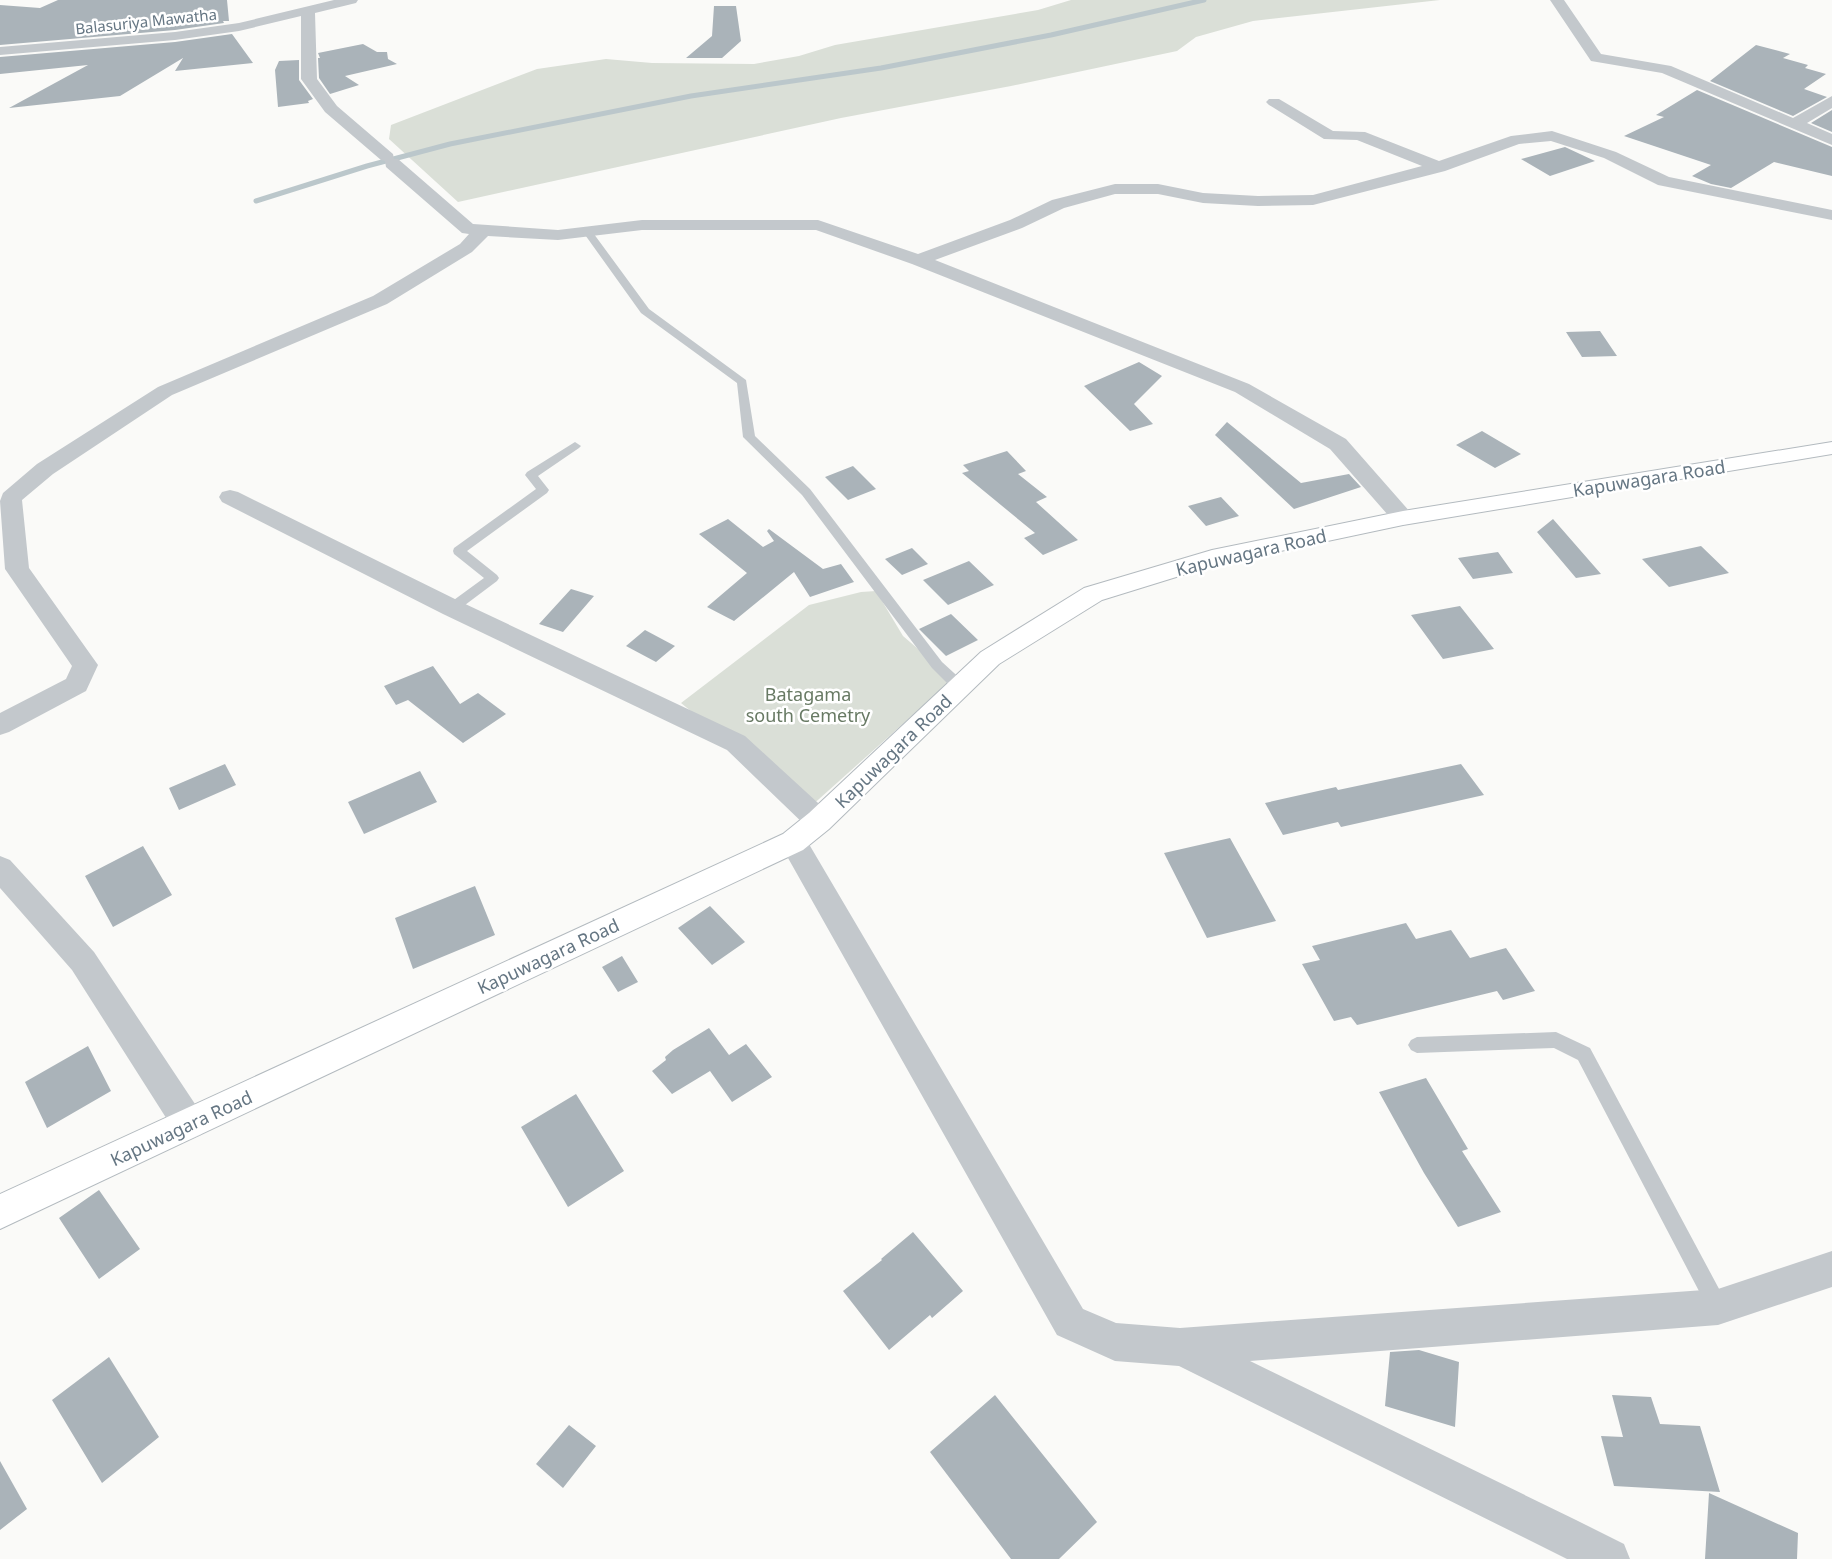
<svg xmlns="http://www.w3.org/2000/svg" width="1832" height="1559" font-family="'Noto Sans',sans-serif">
<rect width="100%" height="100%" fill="#fafaf8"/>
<path fill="#dadfd7" d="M1071,0H1440L1253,21L1196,37L1177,51L1011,86L841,118L458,202L389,139L391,125L537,69L606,59L652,63L754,64L799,56L835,45L1038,10Z
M876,591L903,636L953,679L809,808L681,703L809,605L861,592Z"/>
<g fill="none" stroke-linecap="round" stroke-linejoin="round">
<path stroke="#bbc7cb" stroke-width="5" d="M256,201L367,166L450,144L691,96L881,68L1051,35L1204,0"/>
</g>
<path fill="#aab3b9" d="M58,0H227L229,21H223L224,23L175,30L0,45V5L40,8Z
M714,6H736L741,41L722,58H686L712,36Z
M232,34L253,63L175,71L183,58L120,96L9,108L88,65L0,74V57L175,42Z
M363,44L377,52H387L388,59L397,64L345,76L359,85L330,94L319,78L318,58H320L318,53Z
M1756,45L1790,54L1783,58L1808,65L1805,68L1826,74L1804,89L1827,97L1793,116L1710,81Z
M299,60V80L313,99L308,101L309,103L278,107L275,70L279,61Z
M1697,90L1832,147V176L1774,162L1731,188L1711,184L1692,176L1711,165L1624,136L1664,117L1656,115Z
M1832,110V132L1811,123Z
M1565,147L1595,161L1550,176L1521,159Z
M1600,331L1617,356L1582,357L1566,332Z
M1139,362L1162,376L1134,404L1153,424L1130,431L1084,386Z
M1227,422L1301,483L1349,474L1361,487L1294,509L1215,435Z
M1482,431L1521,454L1495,468L1456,445Z
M1007,451L1026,471L1018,474L1047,497L1036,502L1078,540L1043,555L1024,538L1035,533L962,473L969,471L963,465Z
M853,466L876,489L848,500L825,477Z
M1221,497L1239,516L1206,526L1188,506Z
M728,519L763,547L774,541L767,531L769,529L823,569L841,564L854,582L810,597L794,572L734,621L707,607L747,573L699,534Z
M1553,519L1601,574L1576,578L1537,532Z
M1701,546L1729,573L1669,587L1642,559Z
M912,548L928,564L902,575L885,559Z
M1498,552L1513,573L1473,579L1458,558Z
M969,561L994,585L948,605L923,580Z
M571,589L594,596L563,632L539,624Z
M1460,606L1494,649L1443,659L1411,615Z
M951,614L978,640L946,656L919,629Z
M645,630L675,646L656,662L626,646Z
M433,666L460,704L478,693L506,714L463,743L408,700L396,705L384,686Z
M225,764L236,785L179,810L169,788Z
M1461,764L1484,795L1341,827L1338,822L1283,835L1265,803L1336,787L1338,790Z
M420,771L437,802L364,834L348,802Z
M1230,838L1276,921L1207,938L1164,853Z
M143,846L172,895L113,927L85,876Z
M475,886L495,935L413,969L395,918Z
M710,906L745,942L712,965L678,928Z
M1406,923L1416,939L1451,930L1470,958L1506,948L1535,991L1503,1000L1497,991L1357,1025L1351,1017L1334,1021L1302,964L1320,960L1312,946Z
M622,956L638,982L618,992L602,967Z
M709,1028L729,1055L746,1044L772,1077L732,1102L710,1071L672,1094L652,1071L666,1060L665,1057L673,1050Z
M88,1046L111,1091L47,1128L25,1082Z
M1426,1078L1468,1149L1462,1151L1501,1212L1458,1227L1424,1173L1379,1092Z
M576,1094L624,1171L568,1207L521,1127Z
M99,1190L140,1249L99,1279L59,1218Z
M913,1232L963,1291L932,1318L930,1315L889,1350L843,1291L882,1260L881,1259Z
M1419,1350L1459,1362L1455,1427L1385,1406L1390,1352Z
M109,1357L159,1437L102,1483L52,1400Z
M995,1395L1097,1522L1059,1559H1011L930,1452Z
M1612,1395L1651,1397L1660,1424L1700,1426L1720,1492L1614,1486L1601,1436L1623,1437Z
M569,1425L596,1446L563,1488L536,1464Z
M0,1461L27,1509L0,1530Z
M1709,1493L1798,1533L1797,1559H1705Z"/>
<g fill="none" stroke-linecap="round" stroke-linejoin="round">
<g stroke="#b3babf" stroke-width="2">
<path id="secondary" d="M1832,442V454L1403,525L1215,565L1102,600L999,664L829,829L803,850L0,1229V1194L783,834L809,813L981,652L1084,588L1212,550L1403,511Z"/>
</g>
<path fill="#c3c8cc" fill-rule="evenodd" d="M588,229L591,230L649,309L746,380L755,436L810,489L942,662L965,683L967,687L965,691H955L932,668L802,495L743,437L737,383L641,313L583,232Z
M575,442L581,446L579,448L538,476L549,490L547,493L467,551L497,575L499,578L497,581L457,611H447L445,608L447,605L484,578L454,554L453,551L454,548L536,489L525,475L527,472Z
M1556,1032L1590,1048L1725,1300L1728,1307L1725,1314L1718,1317L1711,1314L1578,1060L1554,1048L1417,1053L1411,1050L1408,1045L1411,1040L1417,1037Z"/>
<path fill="#c3c8cc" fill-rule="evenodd" d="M334,0H358L356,3L315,13L317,79L337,106L393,154L394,159H398L473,224L558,230L642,220H818L918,254L1010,220L1052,200L1115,184H1158L1203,193L1258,196L1313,195L1422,166L1357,140L1324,139L1269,105L1266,102L1269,99H1279L1333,131L1365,132L1439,161L1511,136L1552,131L1616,152L1669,177L1832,210V220L1658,185L1604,158L1551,141L1519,144L1445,171L1313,205L1258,206L1203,203L1158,194H1115L1064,208L1022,228L935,260L1249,384L1346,439L1411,513L1414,518L1411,523L1403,525L1395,523L1330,449L1235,392L912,264L816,230H642L558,240L488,236L472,252L387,304L172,395L53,474L22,500L29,568L98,665L86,691L9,732L0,735V713L66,679L72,666L5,569L0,501L3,493L37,464L158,387L373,296L460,244L469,234L462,233L386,167L385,161L381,160L325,112L301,79V16L239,31L175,40L0,55V47L175,32L239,23Z
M1550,0H1564L1601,54L1671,66L1793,118L1832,96V108L1807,123L1832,134V145L1662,73L1591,61Z
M230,490L238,492L461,602L745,736L829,813L833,821L829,829L819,832L809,829L727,750L443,614L222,502L219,497L222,492Z
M793,831L803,834L1083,1309L1116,1323L1180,1328L1718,1289L1832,1251V1287L1718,1325L1250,1361L1576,1520L1624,1544L1630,1559H1567L1179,1366L1115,1361L1057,1335L779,842L783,834Z
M0,856L10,860L94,952L201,1113L206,1124L201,1135L189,1140L177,1135L72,970L0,888Z"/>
<use href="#secondary" fill="#fff" fill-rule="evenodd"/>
</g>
<g text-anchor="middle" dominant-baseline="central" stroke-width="5" stroke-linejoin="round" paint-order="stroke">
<g font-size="15" fill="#657683" stroke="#fff">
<text transform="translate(146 21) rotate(-6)">Balasuriya Mawatha</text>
</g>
<g font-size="18" fill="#657683" stroke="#fff">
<text transform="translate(1649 478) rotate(-9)">Kapuwagara Road</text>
<text transform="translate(1251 552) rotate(-13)">Kapuwagara Road</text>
<text transform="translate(893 751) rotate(-44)">Kapuwagara Road</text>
<text transform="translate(548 956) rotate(-25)">Kapuwagara Road</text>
<text transform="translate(181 1128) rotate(-25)">Kapuwagara Road</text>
</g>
<g font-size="18" fill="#687a64" stroke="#fff">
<text x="808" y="694">Batagama<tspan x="808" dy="21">south Cemetry</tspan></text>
</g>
</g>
</svg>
